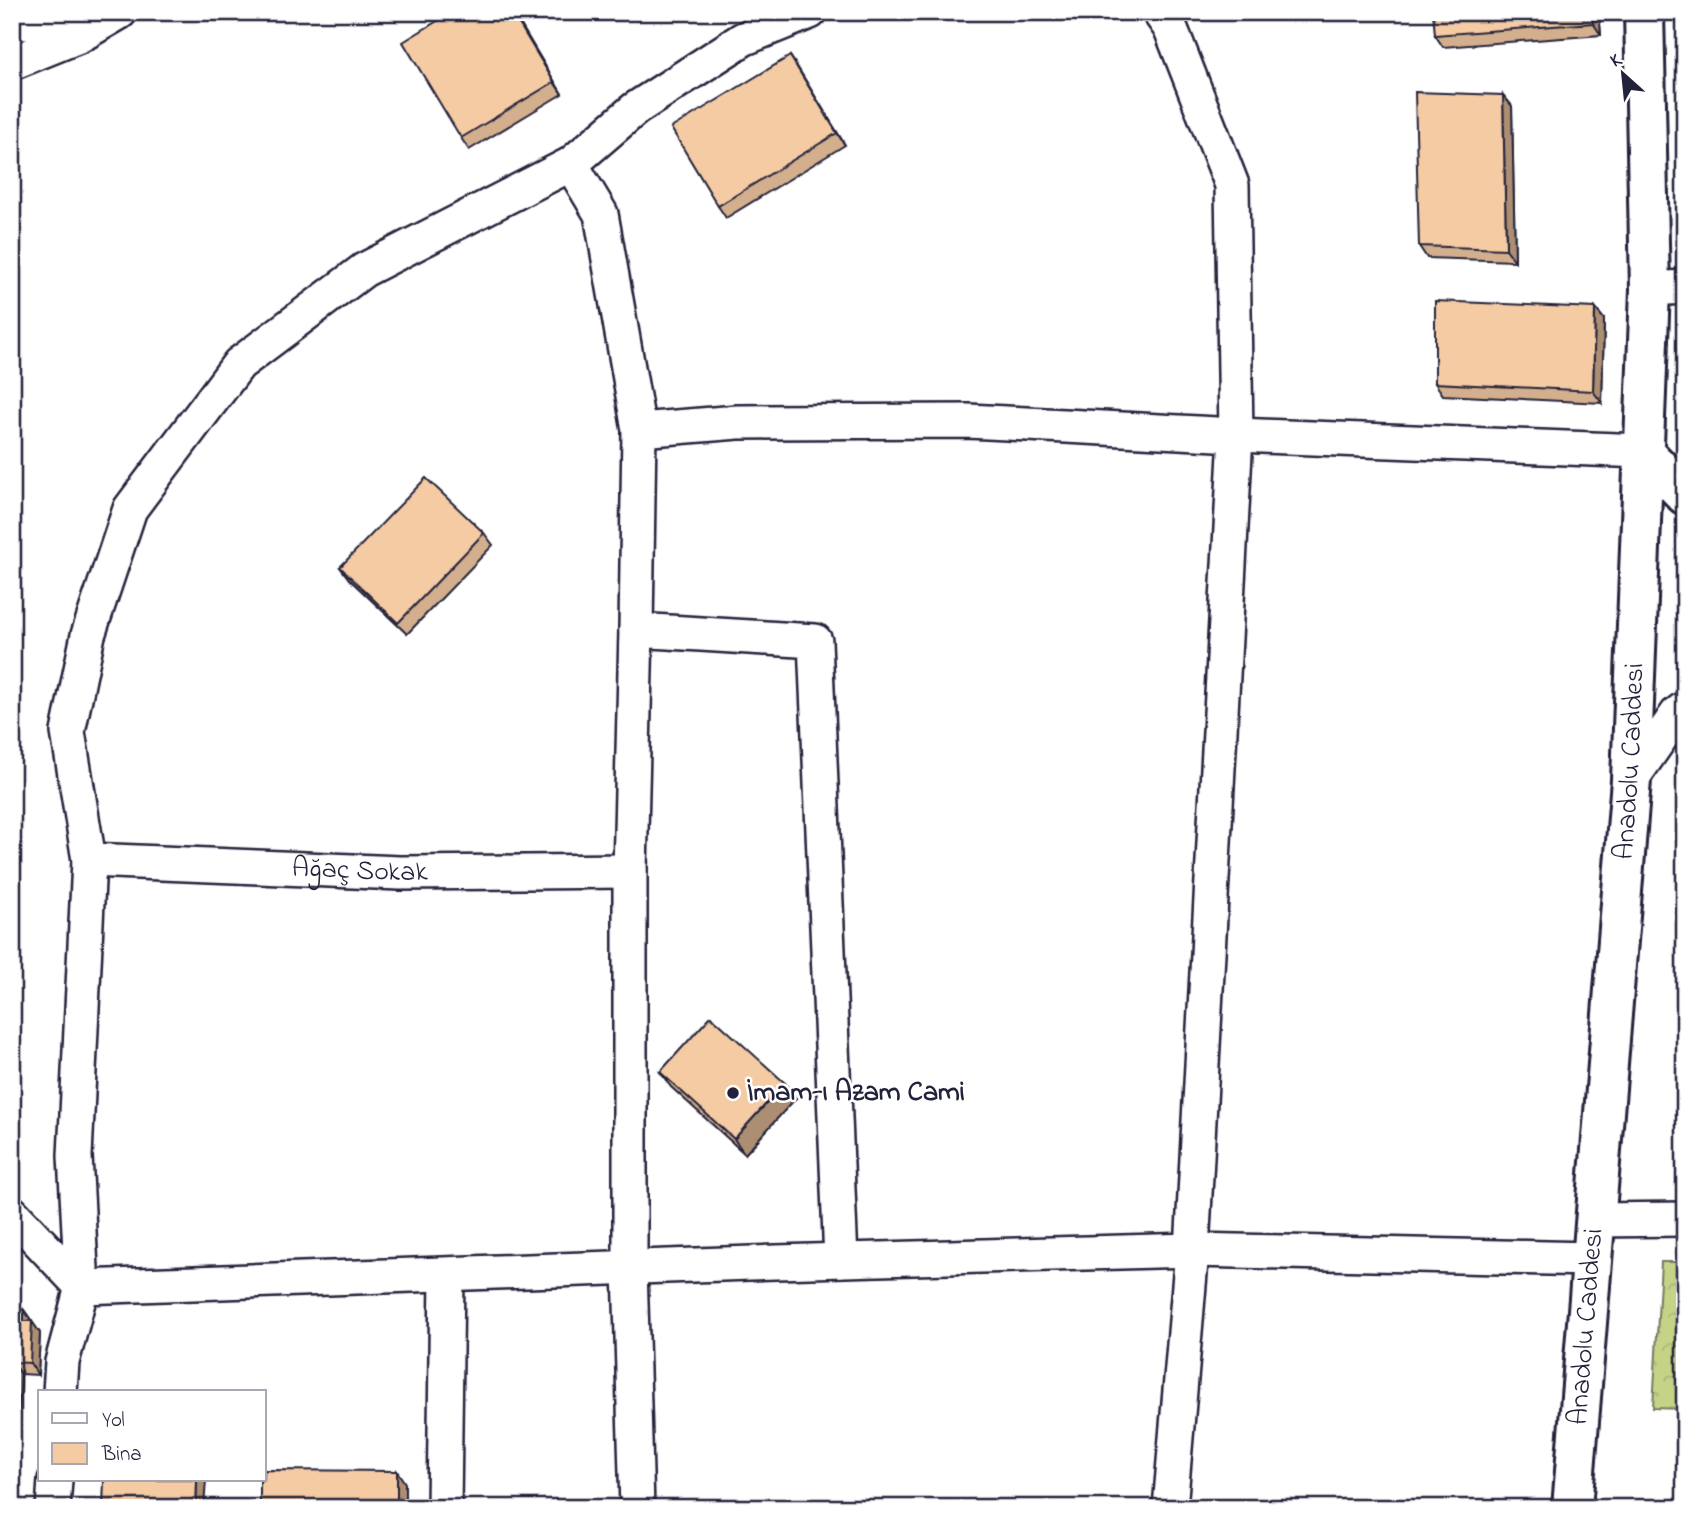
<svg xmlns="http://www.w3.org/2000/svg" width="1697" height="1520" font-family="'Indie Flower',sans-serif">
<defs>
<pattern id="park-crowns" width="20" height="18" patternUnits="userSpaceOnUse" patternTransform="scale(1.75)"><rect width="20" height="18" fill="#c5d387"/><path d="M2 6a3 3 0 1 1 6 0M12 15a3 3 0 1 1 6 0" fill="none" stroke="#a9b575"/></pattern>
</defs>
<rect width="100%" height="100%" fill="#fff"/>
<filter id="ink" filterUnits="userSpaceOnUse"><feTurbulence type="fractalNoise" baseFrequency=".0143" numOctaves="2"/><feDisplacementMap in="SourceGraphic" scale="14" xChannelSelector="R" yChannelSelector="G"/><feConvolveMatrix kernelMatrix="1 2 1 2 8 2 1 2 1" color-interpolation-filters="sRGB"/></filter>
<g filter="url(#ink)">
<path fill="url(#park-crowns)" stroke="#747a61" stroke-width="2" d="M1661,1262H1685V1409L1653,1408Z"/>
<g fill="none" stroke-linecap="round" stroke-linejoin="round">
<g stroke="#22223b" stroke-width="38">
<g id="street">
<path d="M1159,12L1171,29L1232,185L1236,435L1192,1250L1170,1508"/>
<path d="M12,22L29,23L76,12"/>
<path d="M12,63L79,36L120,12"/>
<path d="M571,164L601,214L639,430L636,630"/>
<path d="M1650,289L1685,287"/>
<path d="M639,430L738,422L968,421L1236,435L1643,451"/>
<path d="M1631,780L1677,714L1685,708"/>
<path id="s1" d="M89,860L400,873L630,871"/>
<path d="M12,1213L82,1287L776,1262L1192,1250L1592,1259"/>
<path d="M1595,1220L1685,1219"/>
<path d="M60,1392L62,1362L82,1287L75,1156L89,860L68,732L88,635L130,509L239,364L364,270L571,164L635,109L743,39L810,12"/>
<path d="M53,1508L55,1480"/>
<path d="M444,1508L447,1275"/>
<path d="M637,1508L630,1268V871L636,630L815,641L841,1260"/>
</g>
</g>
<g stroke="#22223b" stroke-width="44">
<g id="secondary">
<path d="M1643,451L1685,495"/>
<path id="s2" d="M1572,1508L1631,780L1650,289L1644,12"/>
</g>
</g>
<use href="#street" stroke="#fff" stroke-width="33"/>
<use href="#secondary" stroke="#fff" stroke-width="38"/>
</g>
<path fill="#d3af8d" stroke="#22223b" stroke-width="2" d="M452,12H513L562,94L469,150L461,138Z
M1599,12L1601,35L1443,47L1435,35Z
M790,56L845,145L726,218L718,206Z
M1503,95L1512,106L1515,261L1427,258L1419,246Z
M1595,308L1604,319L1602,403L1443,395L1435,383Z
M484,533L493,545L407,634L349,579L340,567Z
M660,1072L796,1098L745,1154L671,1087Z
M12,1309L24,1310L40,1333L38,1375L21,1374L18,1431L12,1430Z"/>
<path fill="#ac8e73" stroke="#22223b" stroke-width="2" d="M512,12H513L562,94L554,82Z
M1592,12H1599L1601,35L1593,23Z
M790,56L798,68L845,145L837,133Z
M1503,95L1512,106L1515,261L1506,249Z
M1595,308L1604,319L1602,403L1593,391Z
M785,1083L796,1098L745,1154L734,1139Z
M24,1310L40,1333L38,1375L30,1363L24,1321Z
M13,1362L21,1374L18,1431L12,1423Z
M397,1471L405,1483V1508H397Z
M197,1480H206L204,1508H196Z"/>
<path fill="#f5cba4" stroke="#22223b" stroke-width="2" d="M452,12H512L554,82L461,138L403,42Z
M1433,12H1592L1593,23L1435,35Z
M790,56L837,133L718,206L671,128Z
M1415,92L1503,95L1506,249L1419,246Z
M1435,301L1595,308L1593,391L1435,383Z
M426,478L484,533L398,623L340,567Z
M711,1016L785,1083L734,1139L660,1072Z
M12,1309L24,1310V1321H32L30,1363L13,1362L12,1369Z
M264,1470L397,1471V1508H260V1480H264Z
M104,1480H197L196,1508H103Z"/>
</g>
<circle fill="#22223b" stroke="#fff" stroke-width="2.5" cx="733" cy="1093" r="7"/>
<g text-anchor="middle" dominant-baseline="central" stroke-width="5" stroke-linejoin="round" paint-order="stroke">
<g font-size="28" fill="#22223b" stroke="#fff">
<text stroke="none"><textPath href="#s2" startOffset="749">Anadolu Caddesi</textPath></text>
<text stroke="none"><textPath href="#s1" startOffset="271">Ağaç Sokak</textPath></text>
<text stroke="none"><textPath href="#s2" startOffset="182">Anadolu Caddesi</textPath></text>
</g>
<g font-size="28" font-weight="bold" fill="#22223b" stroke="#fff" text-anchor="start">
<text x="747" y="1093">İmam-ı Azam Cami</text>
</g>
</g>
<rect width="1697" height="1520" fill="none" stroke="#fff" stroke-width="42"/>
<rect x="21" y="21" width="1655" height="1478" fill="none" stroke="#22223b" stroke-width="2.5" filter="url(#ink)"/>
<rect x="38" y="1390" width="228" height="91" fill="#ffffff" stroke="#a7a7b1" stroke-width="2"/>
<rect x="52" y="1413" width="35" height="10" fill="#ffffff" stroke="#a7a7b1" stroke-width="2"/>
<text x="102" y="1426" font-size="21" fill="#22223b">Yol</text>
<rect x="52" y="1443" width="35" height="21" fill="#f5cba4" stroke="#a7a7b1" stroke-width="2"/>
<text x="102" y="1460" font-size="21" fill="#22223b">Bina</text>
<g transform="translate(1623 74) rotate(333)" stroke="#ffffff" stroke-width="5" paint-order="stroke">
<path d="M0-5L12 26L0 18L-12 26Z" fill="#22223b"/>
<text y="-10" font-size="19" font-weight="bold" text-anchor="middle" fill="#22223b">K</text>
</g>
</svg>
